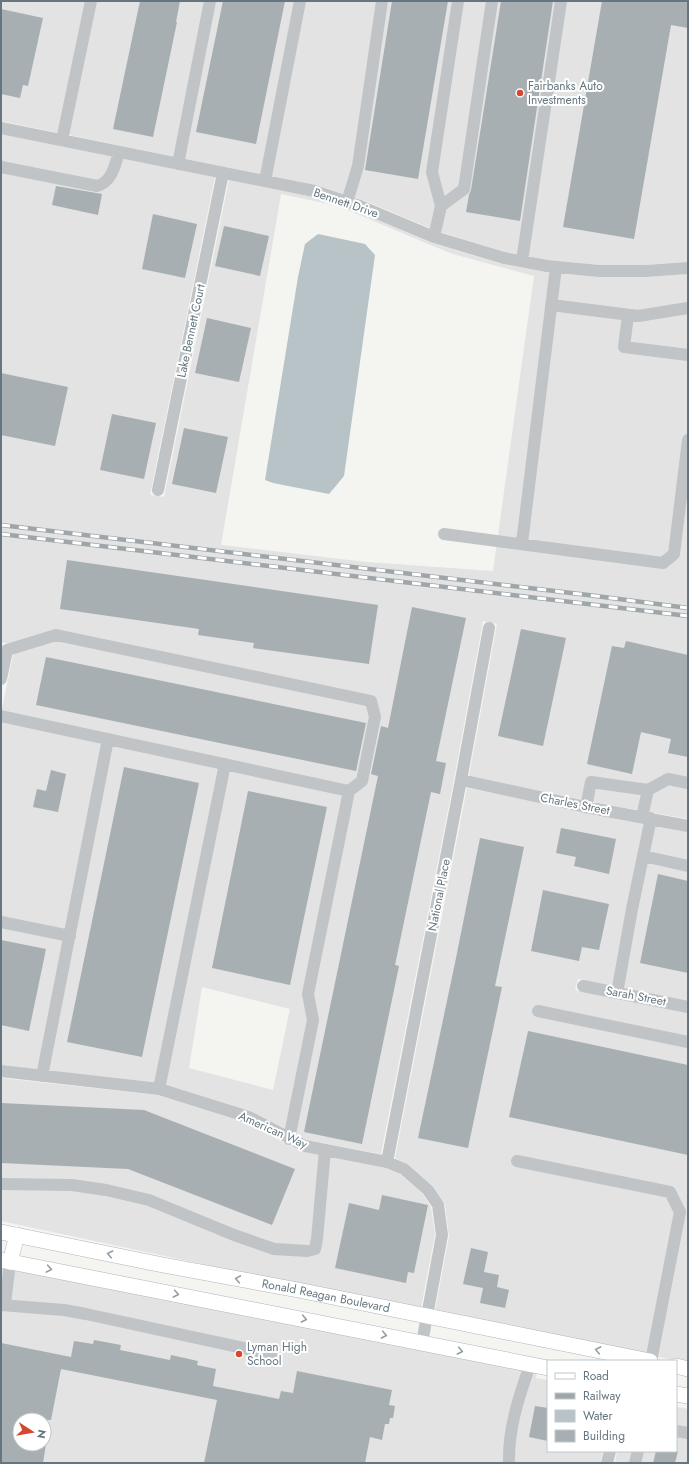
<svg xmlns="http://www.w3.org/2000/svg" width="689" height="1464" font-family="Jost,sans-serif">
<rect width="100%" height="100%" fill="#f4f4f1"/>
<path fill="#e2e3e2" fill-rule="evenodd" d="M1,1H688V262L645,265H599L548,260L505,252L437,231L363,200L322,187L1,121Z
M1,134L215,177L150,495L164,497L229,180L313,197L358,211L432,243L502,264L546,272L599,277H646L688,274V819L588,801L469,776L497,624L483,621L454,779L381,1154L307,1140L251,1111L161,1084L1,1065V714L15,645L1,642ZM281,194L338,206L433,246L453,254L534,276L493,571L366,562L221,545ZM202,987L290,1009L273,1090L189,1068Z
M467,788L688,832V1001L578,979L575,990L688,1013V1363L435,1311L449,1236L445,1205L433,1186L409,1165L395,1158Z
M1,1078L157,1095L247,1122L286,1144L304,1152L385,1168L400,1174L423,1194L431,1207L435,1234L421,1308L249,1274L1,1221Z
M1,1260L538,1366L536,1378L548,1380V1451H603L600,1463H1ZM20,1420H44V1444H20Z
M676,1407L688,1409V1463H615L617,1451H676Z"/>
<path fill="#b7c3c6" d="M318,234L365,244L375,255L344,476L329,494L273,483L265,480L298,277L305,244Z"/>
<path fill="#a7afb3" d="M140,1H180L176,22H177L153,137L113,129Z
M223,1H285L256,144L196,132Z
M392,1H448L418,179L365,170Z
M501,1H553L520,221L466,212L469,195L471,190Z
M602,1H688V28L671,25L634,239L563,227Z
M1,9L43,18L28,86L23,85L20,98L1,94Z
M56,186L102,194L98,215L52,205Z
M153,214L197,224L185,278L142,269Z
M224,226L269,236L260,276L215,266Z
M207,318L251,328L239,382L195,373Z
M1,373L68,387L55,446L1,435Z
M112,414L156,423L144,479L100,470Z
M184,428L228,437L216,493L172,484Z
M67,560L378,605L369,664L253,648L254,643L198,635L199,629L60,609Z
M412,607L466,618L436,761L446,763L440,794L431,792L395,965L399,966L362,1144L304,1132L378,776L371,774L381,726L388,728Z
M521,629L566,638L543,746L498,736Z
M626,641L688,655V757L668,753L671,739L641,732L632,774L587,764L612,646L624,648Z
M46,657L366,723L356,771L36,705Z
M124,767L199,783L142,1057L67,1042Z
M51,770L66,774L58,812L33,807L37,789L46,791Z
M248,791L327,807L290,985L212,968Z
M561,828L616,839L609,874L574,866L576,857L556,853Z
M480,838L524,847L495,986L502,987L468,1148L418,1138L455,963Z
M658,874L688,881V973L640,963Z
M543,890L609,904L599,950L582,947L579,961L531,951Z
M1,940L46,949L29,1031L1,1025Z
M528,1031L688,1065V1155L509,1117Z
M1,1103L144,1110L295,1169L272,1225L128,1169L1,1163Z
M382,1195L428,1205L414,1273L408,1272L406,1283L335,1268L349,1203L379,1210Z
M471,1248L488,1252L484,1272L499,1275L497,1287L509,1290L505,1308L480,1303L483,1288L463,1284Z
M94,1340L121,1345L120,1350L170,1360L171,1355L198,1361L197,1365L216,1369L213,1386L279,1399L281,1391L293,1393L297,1371L392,1390L389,1405L395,1406L393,1418H390L389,1424H385L382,1440L370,1437L365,1463H204L217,1400L61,1369L51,1420H20V1444H46L43,1463H1V1343L71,1357L74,1341L93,1344Z
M535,1406L548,1408V1441L529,1437Z
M656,1451H678L675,1463H653Z"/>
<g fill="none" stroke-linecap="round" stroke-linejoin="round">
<g stroke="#b1b6b9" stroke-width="16">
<g id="major">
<path id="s1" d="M1,1232L163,1265L298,1290L650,1361"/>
<path d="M1,1260L548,1368"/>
<path d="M10,1262L17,1235"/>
<path d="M676,1366L688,1369"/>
<path d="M676,1394L688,1396"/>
</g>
</g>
<path stroke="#c0c4c7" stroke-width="12" d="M458,1L432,172L441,206L464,189L492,1
M1,128L314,191L360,206L434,237L504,258L547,266L599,271H646L688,268
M62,140L91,1
M178,164L210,1
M1,167L97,186C112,182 115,165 119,152
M265,181L300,1
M347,202L358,166L382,1
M434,237L441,206
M522,261L561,1
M551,305L638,316L688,308
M628,315L624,347L688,355
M158,490L223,173
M444,534L663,563L674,554L688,440
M522,543L556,267
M1,679L7,650L56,635L371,701L375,717L362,781L349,791L1,716
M461,780L586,807L688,826
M586,807L591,782L648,790L668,779L688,783
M642,817L648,790
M643,856L688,866
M1,922L70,936
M583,986L688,1007
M617,993L632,909L651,818
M538,1011L688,1042
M1,1071L159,1089L249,1117L305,1146L387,1162L404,1169L428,1190L438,1205L442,1235L422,1343
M42,1076L108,739
M159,1089L225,764
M289,1139L313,1020L308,994L349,791
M517,1161L670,1192L680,1212L651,1361
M387,1162L461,780L489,628
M1,1184L72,1185L106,1190L149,1200L234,1235L274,1249L307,1251L315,1249L317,1239L325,1150
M5,1304L10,1262
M1,1305L64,1310L86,1314L271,1354
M676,1431L688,1433
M509,1463C508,1429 519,1396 530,1365
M607,1463L610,1451
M635,1463L638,1451"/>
<use href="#major" stroke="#fff" stroke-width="15"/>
<g stroke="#9fa6aa" stroke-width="4.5">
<path id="rail" d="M1,525L588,595L688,608
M1,534L688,616"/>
</g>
<use href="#rail" stroke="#fff" stroke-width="3" stroke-dasharray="9" stroke-linecap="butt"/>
</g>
<defs><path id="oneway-chevron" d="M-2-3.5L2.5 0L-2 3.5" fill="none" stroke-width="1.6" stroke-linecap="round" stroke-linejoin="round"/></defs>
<g stroke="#939fa6">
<use href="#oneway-chevron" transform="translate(110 1254) rotate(-168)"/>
<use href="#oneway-chevron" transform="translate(49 1269) rotate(11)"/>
<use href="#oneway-chevron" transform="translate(238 1279) rotate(-170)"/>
<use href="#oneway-chevron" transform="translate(176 1294) rotate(11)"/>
<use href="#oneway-chevron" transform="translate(304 1319) rotate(11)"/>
<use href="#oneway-chevron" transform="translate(384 1335) rotate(11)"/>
<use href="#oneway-chevron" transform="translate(598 1350) rotate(-169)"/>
<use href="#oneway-chevron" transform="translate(460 1351) rotate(11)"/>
</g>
<g fill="#d6472f" stroke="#fff" stroke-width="1.5">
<circle cx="520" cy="93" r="4"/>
<circle cx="239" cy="1354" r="4"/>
</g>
<g text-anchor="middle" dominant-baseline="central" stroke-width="4" stroke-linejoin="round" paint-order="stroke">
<g font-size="12" fill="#657680" stroke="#fff" text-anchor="start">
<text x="528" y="86">Fairbanks Auto<tspan x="528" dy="14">Investments</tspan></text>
<text x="247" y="1347">Lyman High<tspan x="247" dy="14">School</tspan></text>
</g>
<g font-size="12" fill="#657680" stroke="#fff">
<text transform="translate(346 203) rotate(19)">Bennett Drive</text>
<text transform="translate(191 331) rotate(-78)">Lake Bennett Court</text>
<text transform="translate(575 804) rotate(11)">Charles Street</text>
<text transform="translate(439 895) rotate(-79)">National Place</text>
<text transform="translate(636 996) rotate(11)">Sarah Street</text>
<text transform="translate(273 1130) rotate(24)">American Way</text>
<text stroke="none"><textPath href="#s1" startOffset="331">Ronald Reagan Boulevard</textPath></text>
</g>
</g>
<rect width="689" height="1464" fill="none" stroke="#657680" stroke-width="4"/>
<rect x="547" y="1360" width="130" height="92" fill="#ffffff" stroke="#c1c8cc"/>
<rect x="555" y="1373" width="20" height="6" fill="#ffffff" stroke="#c1c8cc"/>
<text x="583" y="1380" font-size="12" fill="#657680">Road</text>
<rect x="555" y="1393" width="20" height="6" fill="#9fa6aa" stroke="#c1c8cc"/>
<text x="583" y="1400" font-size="12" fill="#657680">Railway</text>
<rect x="555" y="1410" width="20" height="12" fill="#b7c3c6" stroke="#c1c8cc"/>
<text x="583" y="1420" font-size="12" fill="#657680">Water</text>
<rect x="555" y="1430" width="20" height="12" fill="#a7afb3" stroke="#c1c8cc"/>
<text x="583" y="1440" font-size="12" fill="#657680">Building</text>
<g transform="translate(32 1432) rotate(102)"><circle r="19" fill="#ffffff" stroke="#c1c8cc"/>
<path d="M0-3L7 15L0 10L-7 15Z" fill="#d6472f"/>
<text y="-6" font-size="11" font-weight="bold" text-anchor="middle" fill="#657680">N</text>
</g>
</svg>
